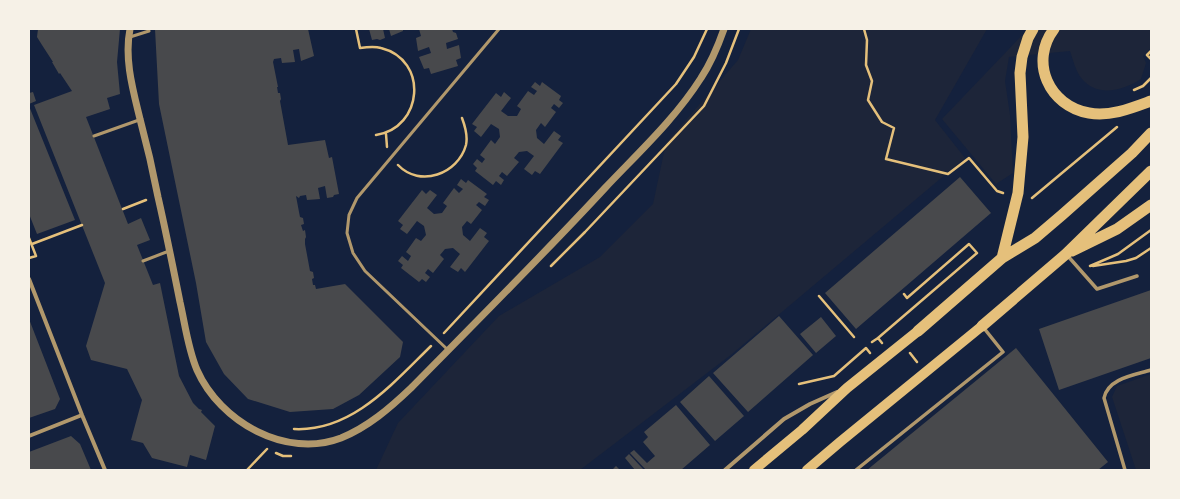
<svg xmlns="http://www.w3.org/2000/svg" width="1180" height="499" font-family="'Noto Sans',sans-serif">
<rect width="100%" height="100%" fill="#14213d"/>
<path fill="#1d2539" d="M751,29H987L935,120L965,158L732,354L580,470H376L398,423L499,316L600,257L653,204L666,143L738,60Z
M1028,29H1151V48L1143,56L1146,63L1141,79C1124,90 1098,98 1082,79C1076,72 1073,60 1070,51L1009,57L1005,81L1010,115L1013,173L996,184L942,119Z
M1151,374V470H1136L1112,397L1117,386Z"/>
<path fill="#48494c" d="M38,29H120L117,62L120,94L107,98L110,109L86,117L128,224L141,218L150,240L137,245L153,285L160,283L179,376L193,403L199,409L202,410L201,412L215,426L206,460L190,455L187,467L152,458L143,443L131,440L142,400L127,369L91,360L86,346L105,283L34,105L72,91L60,73L59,74L52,62H53L42,45L37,37Z
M155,29H308L314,56L301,61L299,49L293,50L295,62L282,63L281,58L274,59L273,62L278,87H277L278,93H280L281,99L280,101L288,145L325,140L329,158L332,157L339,194L334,195L333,197L327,198L325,186L318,188L320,199L307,200L306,195L300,196L299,198L296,196L299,212L300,217L303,218L304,224L301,225L303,231L305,230L306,237L305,239V244L310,271L313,272L314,278L312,279L313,285H315L316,289L345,284L403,342L400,357L359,395L333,409L290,412L248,399L224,374L206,342L196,283L159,104Z
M369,29H383L385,38L380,40L377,39L372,40Z
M389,29H403V31L391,36Z
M419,29H452L453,32L456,33L458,39L446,43L447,49L459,45L461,58L456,60L458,66L431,74L429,68L424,69L419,57L431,53L429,47L418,51L416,38L421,36Z
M535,82L540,86L542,82L561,96L559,100L563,103L559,108L554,104L551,108L556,112L545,127L541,123L536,130L537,138L544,144L554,131L561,136L558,140L563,143L540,174L535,171L532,175L524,169L534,156L527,151L519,152L514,158L519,162L507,176L502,172L499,176L504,180L501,185L496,181L493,185L475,171L477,168L473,164L477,159L482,163L485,159L480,155L491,140L495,144L500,137L499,129L491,124L481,137L474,131L477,127L472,124L496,93L501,97L504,92L511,98L501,111L508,116H517L521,109L517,106L528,91L534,95L537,91L531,87Z
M33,92L36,101L29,104V93Z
M29,106L75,220L37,234L29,214Z
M960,177L991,213L856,329L825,293Z
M461,179L466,183L468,180L487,194L484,197L489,200L485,206L479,202L476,205L482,210L471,224L467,221L462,227L463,235L470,241L480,228L487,233L484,237L489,241L465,272L461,268L458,272L450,267L460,254L453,248L445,249L440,255L444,259L433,273L428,269L425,273L430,277L426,282L422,279L419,282L401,268L403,265L398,261L402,256L408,261L411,256L406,252L416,238L421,241L426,235L424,226L417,221L407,234L400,229L403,225L398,221L422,190L426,194L430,190L437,195L427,208L434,214L442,213L447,206L443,203L454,188L459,193L463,189L457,185Z
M1151,290V358L1059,390L1039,329Z
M779,316L813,355L748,412L713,373Z
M821,317L836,336L816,353L800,334Z
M29,319L60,399L55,409L29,418Z
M1016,348L1108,462L1098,470H867Z
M709,376L744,416L715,441L680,402Z
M676,405L710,445L681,470H646L630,453L634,450L647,463L655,456L643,442L648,437L644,432Z
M71,436L80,444L91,470H29V452Z
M629,454L644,470H635L625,458Z
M616,466L620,470H612Z"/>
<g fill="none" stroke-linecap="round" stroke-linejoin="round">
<path stroke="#e5c07b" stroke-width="2.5" d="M356,29L360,48C367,47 374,46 381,48C429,60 423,128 376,135
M864,29L867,40L866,65L872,81L868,100L882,122L894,128L886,159L948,174L969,158L997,191L1003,193
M1151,51L1147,55L1151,59
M1134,90L1143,86L1151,78
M386,134L387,147
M398,165C420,188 458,174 466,145C468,136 465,126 462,118
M1032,198L1117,127
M123,209L146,200
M29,238L36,256L29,258
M32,244L82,225
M551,266L585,232L704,106L726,63L739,29
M1090,266L1118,254L1151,230
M1093,266L1126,261L1136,258L1151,248
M819,296L854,337
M444,333L676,84L694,57L707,29
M872,342L878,338
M882,343L878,338L977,253L969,244L907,298L904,294
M910,353L917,362
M799,384L834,376L866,348L870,353
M294,429C352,432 393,383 431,346
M276,453L283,456H291
M247,470L267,449"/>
<path stroke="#b1986c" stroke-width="3" d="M130,37L149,31
M94,136L139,120
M143,261L169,251
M448,350L365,271L353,253L347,233L349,215L357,198L499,29"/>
<path stroke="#b1986c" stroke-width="3.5" d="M1067,255L1097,289L1137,276
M856,470L1003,352L983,327
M1125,470L1104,398C1108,378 1135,375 1151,370"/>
<path stroke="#b1986c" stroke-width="4" d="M29,279L82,415L105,470
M29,436L82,415
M725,470L784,419L810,404L837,392"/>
<path stroke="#b1986c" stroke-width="7" d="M130,29C124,59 133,90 140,119C147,145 153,171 158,197C166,232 173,267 180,302C185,324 188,349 197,370C220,422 286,459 341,438C368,427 390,408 411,388C476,322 542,256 605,188C638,153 675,119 701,78C711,63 718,46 724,29"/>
<path stroke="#e5c07b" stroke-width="10" d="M754,470L802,430L847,388L918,331
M807,470L840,442L982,326"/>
<path stroke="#e5c07b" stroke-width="11" d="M1054,29C1029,62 1049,106 1089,113C1110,117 1132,108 1151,101
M1072,251L1117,229L1151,205
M1002,258L1018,193L1023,137L1020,73L1022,57L1028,38L1033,29
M982,326L1066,254L1151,171
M918,331L1002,258L1035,238L1062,215L1132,153L1151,133"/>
</g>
<rect width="1180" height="499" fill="none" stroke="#f6f1e7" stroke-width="60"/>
</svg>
